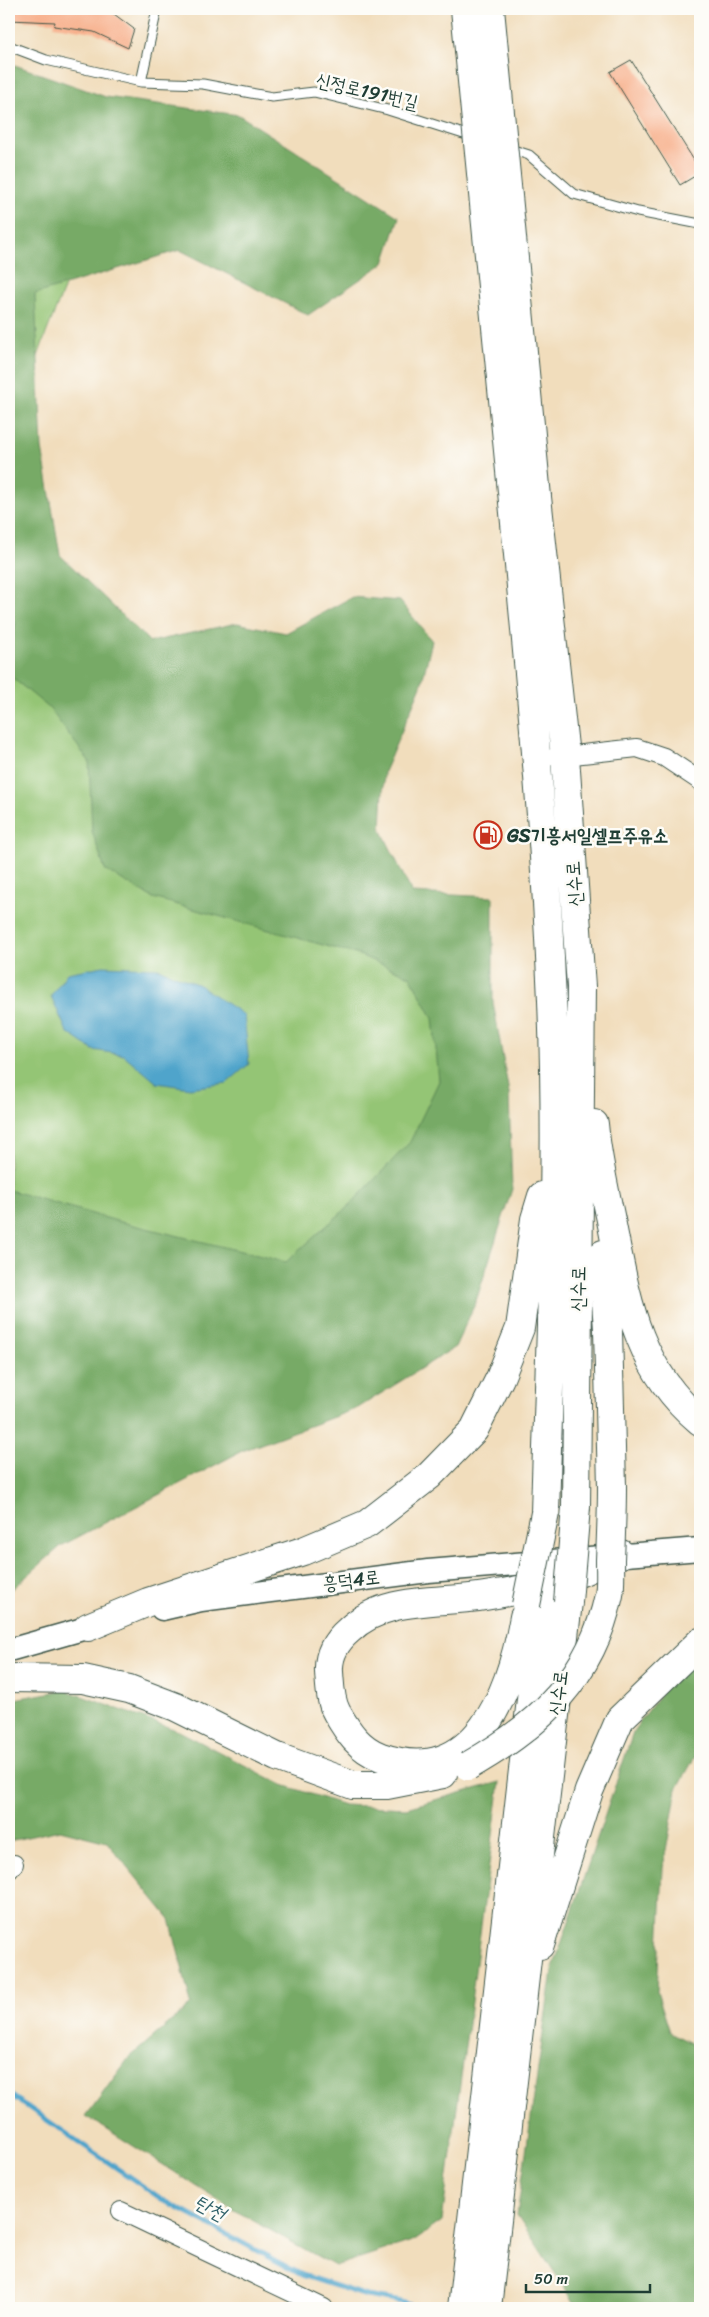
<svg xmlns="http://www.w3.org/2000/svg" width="709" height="2317" font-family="Sriracha,'Poor Story',sans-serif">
<rect width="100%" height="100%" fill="#fdfcf7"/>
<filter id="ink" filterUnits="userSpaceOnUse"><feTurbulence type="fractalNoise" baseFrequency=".02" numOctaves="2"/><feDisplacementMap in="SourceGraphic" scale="10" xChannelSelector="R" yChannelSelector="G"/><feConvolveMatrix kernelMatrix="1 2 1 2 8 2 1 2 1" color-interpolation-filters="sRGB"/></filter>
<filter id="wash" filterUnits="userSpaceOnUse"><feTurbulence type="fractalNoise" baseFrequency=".0096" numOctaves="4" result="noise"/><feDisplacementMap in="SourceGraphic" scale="20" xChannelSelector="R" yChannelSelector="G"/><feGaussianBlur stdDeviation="1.12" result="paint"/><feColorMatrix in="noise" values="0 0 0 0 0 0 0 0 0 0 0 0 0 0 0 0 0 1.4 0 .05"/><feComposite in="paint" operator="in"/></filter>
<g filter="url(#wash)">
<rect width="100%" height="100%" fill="#f1ddbc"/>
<path fill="#94c574" stroke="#5a8154" d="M9,96L85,237L47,331L15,421L42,568L467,996L416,1207L239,1287L9,1278Z"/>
<path fill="#7a6" stroke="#4b744d" d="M9,63L106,97L239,115L399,217L384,263L308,315L180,250L35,294L42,448L60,555L150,642L237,623L286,633L352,597L400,601L432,641L421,686L384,772L381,829L412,893L493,897V1002L509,1093L512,1189L475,1304L455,1347L358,1408L242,1451L61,1546L9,1592V1190L117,1221L286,1262L350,1205L410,1142L439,1081L433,1018L410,976L359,955L153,898L105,870L92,831L89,761L49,708L9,675V652L16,623L9,617Z
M700,1656V1748L677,1789L663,1868L657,1992L670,2032L700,2048V2308H578L517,2215L552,1971L634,1730L677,1672Z
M65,1690L179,1731L283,1785L344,1805L406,1808L500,1782L442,2221L415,2240L335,2266L241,2214L86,2116L128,2059L191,2004L170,1919L107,1842L60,1830L9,1841V1700Z"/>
<path fill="#50a4cb" stroke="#387080" d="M103,966L158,968L199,985L244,1015L249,1064L227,1083L190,1088L157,1083L124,1055L93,1050L67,1032L51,996L67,973Z"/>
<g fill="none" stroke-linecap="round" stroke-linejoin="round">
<path stroke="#50a4cb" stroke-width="5" d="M9,2094L163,2200L302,2275L367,2296L402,2302L417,2308"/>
</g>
<g id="blocks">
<path fill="#f7aa84" d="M9,9H94L114,14L134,29L128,48L94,32L54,26L55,22L9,20Z
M631,60L700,170V173L680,185L610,72Z"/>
</g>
</g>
<g filter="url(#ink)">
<use href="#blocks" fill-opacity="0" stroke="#3e5548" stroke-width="1"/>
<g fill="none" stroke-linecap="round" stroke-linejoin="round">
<g stroke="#3e5548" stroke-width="11">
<path id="service" d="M9,46L46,60L141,82L203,84L272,97L314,92L388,110L473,137
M141,82L157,9
M507,148L529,155L574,194L638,212L700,224"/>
</g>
<g stroke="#3e5548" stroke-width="20">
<path id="minor" d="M555,757L637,748L664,757L700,781
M9,1870L14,1864
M121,2211L324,2308"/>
</g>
<g stroke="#3e5548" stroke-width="25">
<path id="tertiary" d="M162,1609L201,1600L428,1571L700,1549
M9,1650L104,1623"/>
</g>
<g stroke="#3e5548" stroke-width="30">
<path id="primary" d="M537,497L565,756L581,987L576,1507
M513,502C528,661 544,820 551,979C560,1157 550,1335 545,1513
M594,1124C597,1158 605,1191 612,1225C627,1301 637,1368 700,1421
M603,1254L608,1330L612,1487
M524,1617C511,1691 476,1790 381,1757C359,1749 348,1732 337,1713C330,1701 330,1685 329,1672C328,1655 336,1641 349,1630C386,1595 438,1604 485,1596C511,1592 540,1586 566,1578C585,1571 603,1562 621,1554
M88,1627L148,1602L303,1551L367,1524L429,1476L474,1430L500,1378L520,1328L535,1219L542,1196
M9,1678L83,1679L129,1689L176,1707L277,1757L353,1785H387L443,1774
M540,1945L589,1791L620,1719L700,1642
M462,2308L542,1602
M487,2308L568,1602"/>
</g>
<use href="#service" stroke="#fff" stroke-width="9"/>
<use href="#minor" stroke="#fff" stroke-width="18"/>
<use href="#tertiary" stroke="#fff" stroke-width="22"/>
<use href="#primary" stroke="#fff" stroke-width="28"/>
<g stroke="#3e5548" stroke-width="30" stroke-linecap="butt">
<path id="primary-bridge" d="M465,9L513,502
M490,9L537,497
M568,1602L576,1507
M526,1605L545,1513
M468,1766C539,1726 592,1677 609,1595C611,1584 610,1571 610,1560C611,1536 612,1512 612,1487"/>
</g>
<use href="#primary-bridge" stroke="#fff" stroke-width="28"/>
</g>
</g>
<defs>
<g id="fuel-ring" transform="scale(1.4375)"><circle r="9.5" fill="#fdfcf7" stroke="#c8321e" stroke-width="1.5"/><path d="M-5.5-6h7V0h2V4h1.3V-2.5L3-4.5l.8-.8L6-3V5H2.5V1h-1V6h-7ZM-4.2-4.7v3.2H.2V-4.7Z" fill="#c8321e"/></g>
</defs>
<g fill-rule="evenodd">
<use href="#fuel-ring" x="488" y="835"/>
</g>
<g text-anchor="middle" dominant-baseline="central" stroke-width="5" stroke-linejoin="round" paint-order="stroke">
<g font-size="19" fill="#1f3d34" stroke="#fdfcf7">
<text transform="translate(367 91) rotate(13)">신정로191번길</text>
<text transform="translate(574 884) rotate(-94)">신수로</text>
<text transform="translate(578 1289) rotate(-89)">신수로</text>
<text transform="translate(351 1580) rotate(-7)">흥덕4로</text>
<text transform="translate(558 1693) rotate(-83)">신수로</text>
</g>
<g font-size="19" font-weight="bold" fill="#1f3d34" stroke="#fdfcf7" text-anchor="start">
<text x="507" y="835">GS기흥서일셀프주유소</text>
</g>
<g font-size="20" font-style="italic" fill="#306169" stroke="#fdfcf7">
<text transform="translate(210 2208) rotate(28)">탄천</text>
</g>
</g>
<rect width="709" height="2317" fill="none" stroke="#fdfcf7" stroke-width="30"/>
<path d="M526 2284v8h124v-8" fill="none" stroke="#1f3d34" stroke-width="2.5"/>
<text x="534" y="2284" font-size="15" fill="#1f3d34" stroke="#fdfcf7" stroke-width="4" paint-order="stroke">50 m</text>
</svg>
